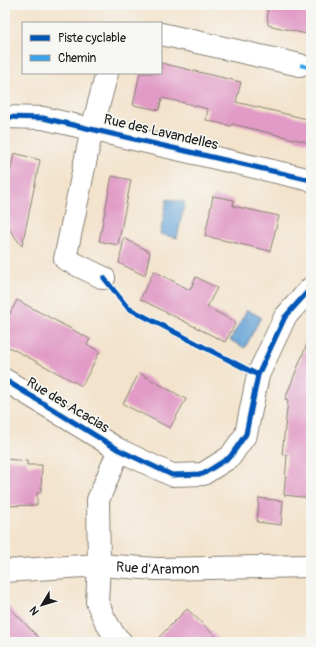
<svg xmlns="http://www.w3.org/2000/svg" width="316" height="647" font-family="Pangolin,sans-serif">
<rect width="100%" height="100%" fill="#f6f6f2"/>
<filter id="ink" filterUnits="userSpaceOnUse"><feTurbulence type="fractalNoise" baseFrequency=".025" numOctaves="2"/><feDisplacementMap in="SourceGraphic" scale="8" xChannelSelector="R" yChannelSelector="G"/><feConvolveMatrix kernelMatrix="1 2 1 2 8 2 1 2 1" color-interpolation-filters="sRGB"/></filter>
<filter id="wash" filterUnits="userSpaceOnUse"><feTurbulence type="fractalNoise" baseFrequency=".012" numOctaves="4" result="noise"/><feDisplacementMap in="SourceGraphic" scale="16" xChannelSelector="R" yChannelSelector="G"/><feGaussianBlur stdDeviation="0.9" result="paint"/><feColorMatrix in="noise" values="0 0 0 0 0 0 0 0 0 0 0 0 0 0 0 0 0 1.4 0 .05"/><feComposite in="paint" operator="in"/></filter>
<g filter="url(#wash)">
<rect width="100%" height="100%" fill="#f3e3cc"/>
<path fill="#63a2d5" stroke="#405f78" d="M167,199L185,202L177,238L160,234Z
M247,310L261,317L245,348L230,340Z"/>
<g id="blocks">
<path fill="#e19bc6" d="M267,5H301L311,7V35L268,25Z
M161,63L241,82L236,102L311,120V143L232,124L231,126L206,120L208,109L185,103L162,98L159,110L133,105L140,73H161Z
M14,153L40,160L22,246L5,224V171L10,172Z
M112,176L131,180L118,245L99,241Z
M213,196L234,200L233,206L279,216L270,251L205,236Z
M124,238L150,252L145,276L119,263Z
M154,271L190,290L196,277L217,288L207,307L236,322L225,342L140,299Z
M17,300L90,339L87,345L100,351L82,386L5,345V323Z
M310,336L311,337V498L284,495L287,455L282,454L288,400L285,399Z
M139,373L186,399L170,428L123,404Z
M5,459L27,461V465H42L41,492L37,493V505L5,506Z
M259,498L283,501L281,525L257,522Z
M5,603L43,642H5Z
M187,609L222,642H154Z"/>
</g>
</g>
<g filter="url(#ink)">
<use href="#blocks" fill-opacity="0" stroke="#888074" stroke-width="1"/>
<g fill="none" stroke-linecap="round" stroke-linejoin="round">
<g stroke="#888074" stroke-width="24">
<g id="minor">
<path d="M161,34L300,65"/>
<path d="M5,117L43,118L311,180"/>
<path d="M104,278L65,259L92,129L107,73"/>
<path d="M5,380L119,450L172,475L203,474L230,457L246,434L258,375L285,317L311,288"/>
<path d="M119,450L98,500L99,565L97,602L105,620L114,635L121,642"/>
<path id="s1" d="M5,571L99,565L157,569L311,566"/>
</g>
</g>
<use href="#minor" stroke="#fff" stroke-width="22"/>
<path stroke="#3da2ea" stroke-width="4" stroke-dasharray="8 4" stroke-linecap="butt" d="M300,65L311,68"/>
<g stroke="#f6f6f2" stroke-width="8">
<path id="cycleway" d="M5,117L43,118L311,180
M104,278L128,308L258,375
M5,380L119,450L172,475L203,474L230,457L246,434L258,375L285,317L311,288"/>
</g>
<use href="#cycleway" stroke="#0057b8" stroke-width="5"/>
</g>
</g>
<g text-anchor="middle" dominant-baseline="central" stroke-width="3.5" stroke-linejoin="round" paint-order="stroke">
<g font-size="14" fill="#1c1c1c" stroke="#f6f6f2">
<text transform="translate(161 132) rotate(13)">Rue des Lavandelles</text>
<text transform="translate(68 405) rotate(31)">Rue des Acacias</text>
<text stroke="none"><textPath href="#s1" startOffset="153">Rue d'Aramon</textPath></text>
</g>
</g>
<rect width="316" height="647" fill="none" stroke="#f6f6f2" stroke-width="20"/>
<rect x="22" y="22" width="140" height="52" fill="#f6f6f2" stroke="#9f9f9c"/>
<rect x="30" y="35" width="20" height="6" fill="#0057b8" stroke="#9f9f9c"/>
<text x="58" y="42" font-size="12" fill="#1c1c1c">Piste cyclable</text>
<rect x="30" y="55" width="20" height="6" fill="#3da2ea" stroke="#9f9f9c"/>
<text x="58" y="62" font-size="12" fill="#1c1c1c">Chemin</text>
<g transform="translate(42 605) rotate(232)" stroke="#f6f6f2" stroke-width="3" paint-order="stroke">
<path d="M0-3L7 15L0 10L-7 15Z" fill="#1c1c1c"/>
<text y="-6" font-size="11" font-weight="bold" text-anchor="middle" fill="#1c1c1c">N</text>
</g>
</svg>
